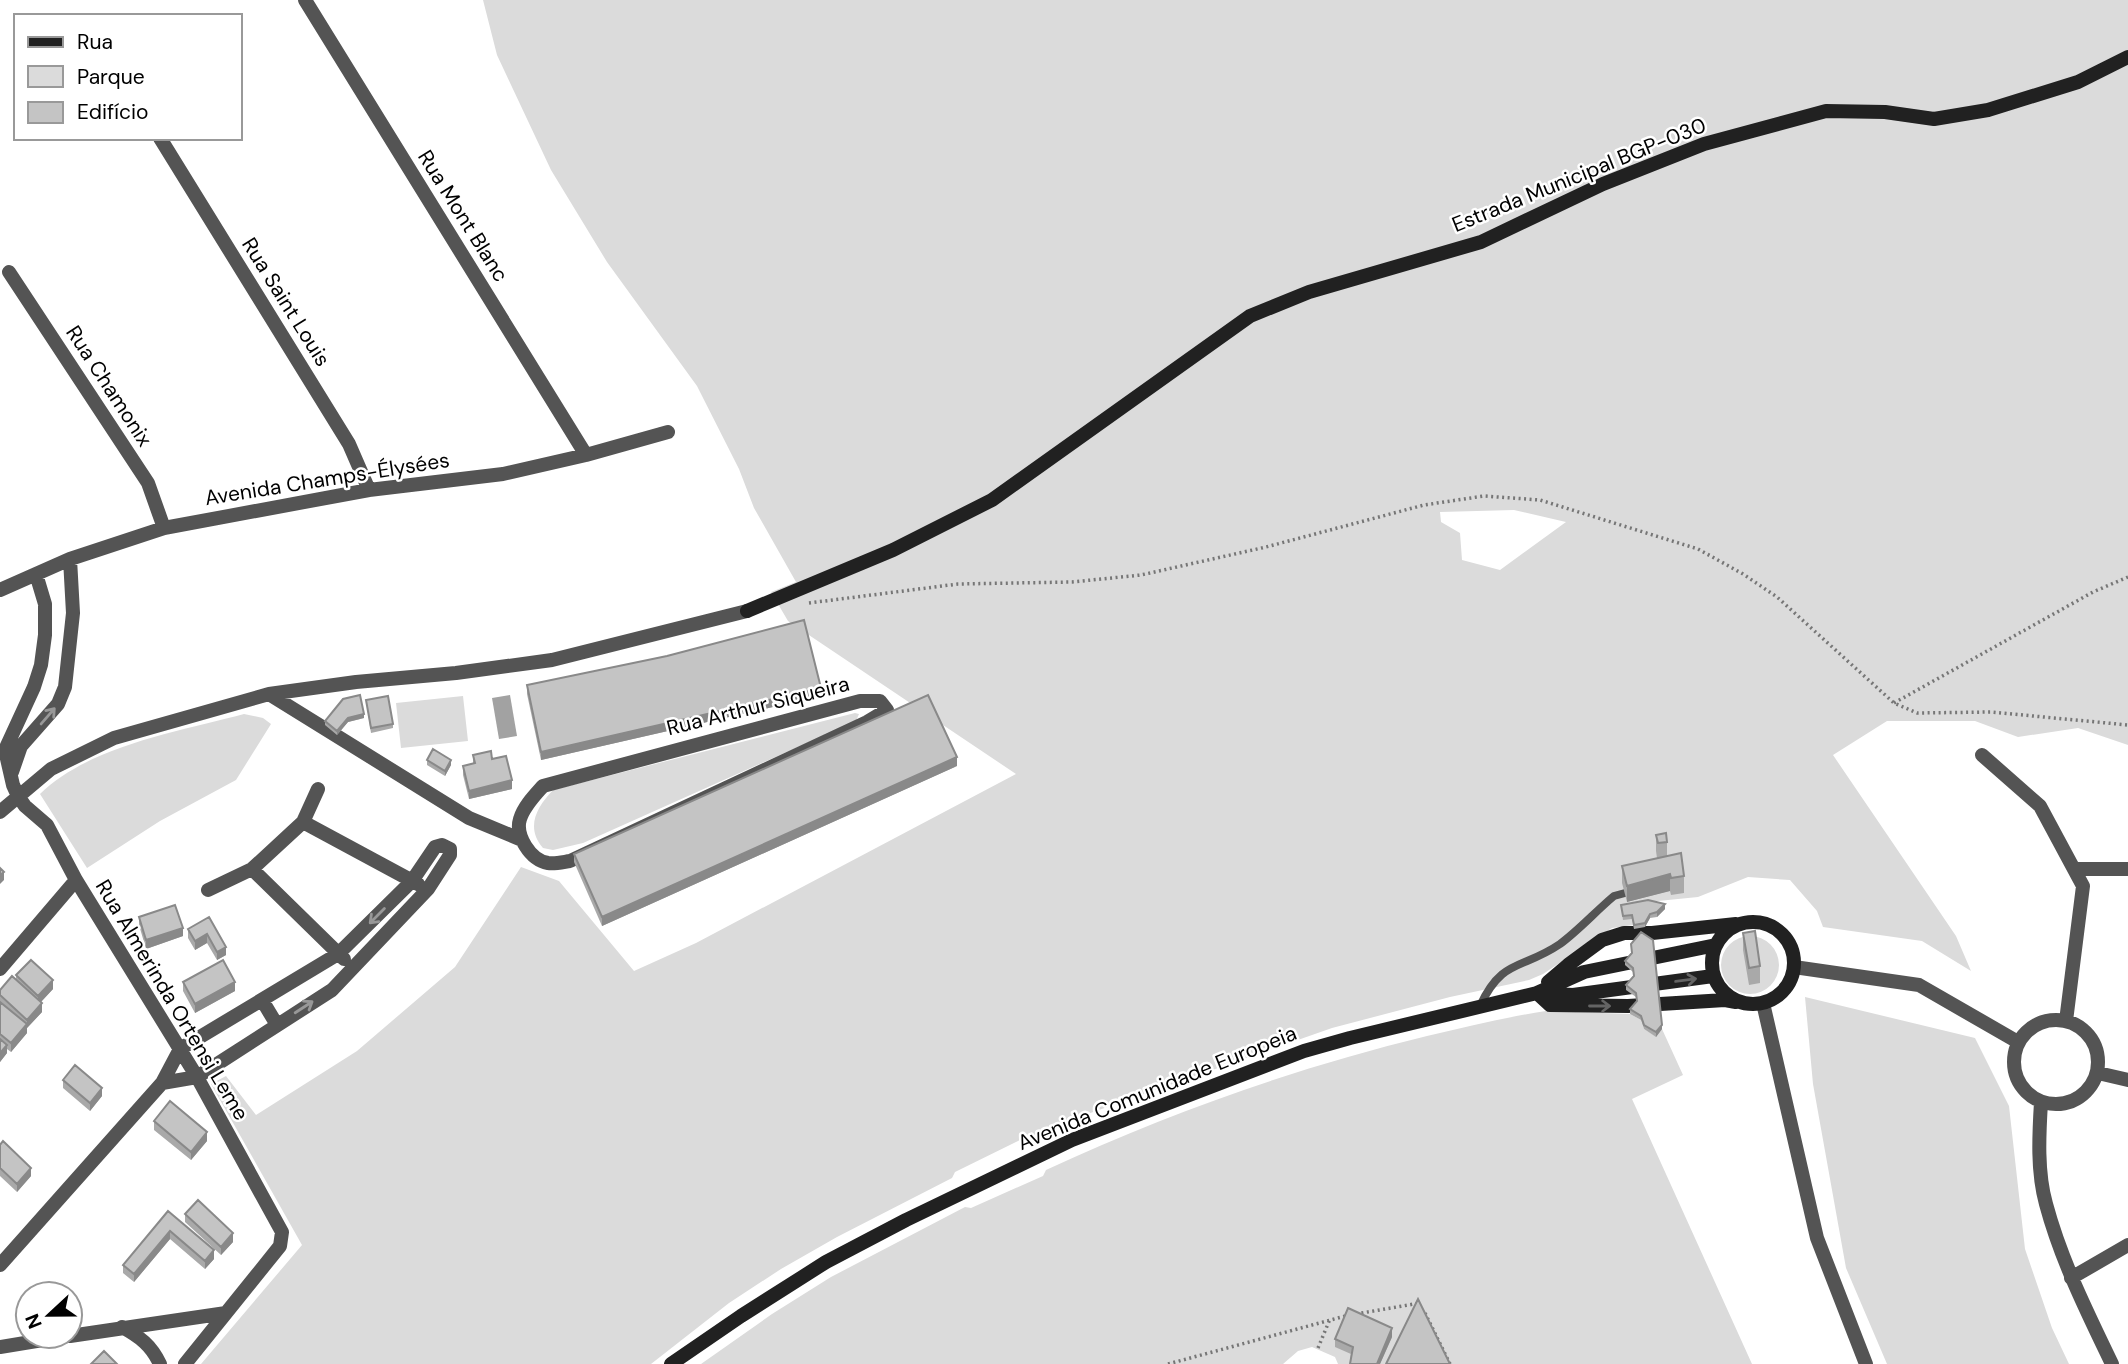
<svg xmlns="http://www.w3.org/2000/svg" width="2128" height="1364" font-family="'DM Sans',sans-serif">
<rect width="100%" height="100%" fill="#fff"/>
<path fill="#dbdbdb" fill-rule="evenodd" d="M483,0H2128V745L2078,728L2018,737L1975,721H1887L1833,755L1956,936L1971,971L1922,941L1823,927L1817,911L1790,880L1748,877L1698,897L1648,902L1632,919L1633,925L1612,928L1543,974L1529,980L1450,997L1332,1028L1079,1117L1031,1138L1026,1137L955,1172L952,1178L837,1237L781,1269L729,1303L651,1364H201L302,1245L211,1084L226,1076L256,1115L357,1051L455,967L521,867L559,881L634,971L696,943L1016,774L788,621L771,592L796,582L754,508L739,469L697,386L607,262L551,170L497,55ZM1514,510L1566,522L1500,570L1462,560L1460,533L1441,522L1440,512ZM1623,883L1684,893L1670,891L1628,902Z
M463,696L468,741L401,748L396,703Z
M855,713L859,714L856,721L583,843L553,850L543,848C525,827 537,807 553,790Z
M244,714L263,718L271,724L236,780L160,821L87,868L40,794C89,746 180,731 244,714Z
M1721 965a29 29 0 1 1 58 0a29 29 0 1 1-58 0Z
M1805,997L1975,1038L2009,1106L2025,1249L2052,1328L2069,1364H1887L1846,1268L1813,1084Z
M1546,1011L1630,1014L1641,1020L1644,1029L1655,1036L1662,1029L1683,1075L1632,1099L1752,1364H1338L1335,1357L1312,1347L1298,1351L1283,1364H701L772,1314L831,1277L965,1207L971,1208L1043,1176L1046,1170C1168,1113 1296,1068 1427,1036C1467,1027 1506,1017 1546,1011Z"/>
<path fill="#a2a2a2" d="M510,695L517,736L499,739L492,698Z"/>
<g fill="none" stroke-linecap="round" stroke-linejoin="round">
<path stroke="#767676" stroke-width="3.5" stroke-dasharray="2 3.5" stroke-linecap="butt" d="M809,603L958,584L1072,582L1141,575L1266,547L1424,505L1484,496L1540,500L1698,549L1743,574L1777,597L1894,703L1917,713L1991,712L2128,725
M1894,703L2093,592L2128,577
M1425,1313L1450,1364
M1356,1314L1420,1303
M1318,1348L1330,1319
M1168,1364L1349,1315"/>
<path stroke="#545454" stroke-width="8" d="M1480,1006C1502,958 1522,970 1560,944C1579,930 1596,911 1614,896L1625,893"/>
<path stroke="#545454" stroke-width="14" d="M305,0L586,455
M160,138L349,444L369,490
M9,272L148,483L164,528
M36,574L45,604V635L41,665L34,687L5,750L13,785L18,796L25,806L47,825L76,880L197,1077L282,1232L280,1246L185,1364
M0,590L70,559L164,528L369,490L503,474L586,455L668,432
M269,694L469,818L522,840
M860,701H880L887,710L867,722L570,861C563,862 555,864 548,863C530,860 515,835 520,819C524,806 535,795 543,786Z
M1982,755L2040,806L2083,886L2066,1021
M12,772L21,746L58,704L65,687L73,613L70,559
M0,812L51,769L114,738L269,694L356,682L456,673L552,660L747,611
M303,822L418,884
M252,869L344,959
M2076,869H2128
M208,890L252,869L303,822L318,789
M1794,967L1919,985L2018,1042
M0,969L76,880
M262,1000L277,1025
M1763,1003L1817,1238L1866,1364
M2014 1062a42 42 0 1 1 84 0a42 42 0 1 1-84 0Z
M2098,1073L2128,1080
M2041,1102C2039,1135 2037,1172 2046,1204C2061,1260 2087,1312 2112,1364
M0,1265L162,1083L180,1049L338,954L412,881L435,847L442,845L450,849V855L428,889L332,990L197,1077L162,1083
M2071,1278L2128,1245
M122,1327C140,1337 151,1345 160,1364
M70,1336L226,1313
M0,1347L67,1336"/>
<path stroke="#212121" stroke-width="14" d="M747,611L893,550L992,500L1250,316L1309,292L1481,242L1603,184L1704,144L1826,111L1885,112L1934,119L1988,110L2078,82L2128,57
M1712 963a41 41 0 1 1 82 0a41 41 0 1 1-82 0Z
M1548,982L1568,965L1602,940L1624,933H1652L1736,924
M1537,993L1550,1005L1628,1006L1725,1000L1736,1002
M1538,993L1573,995L1713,976
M671,1364L741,1316L826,1262L906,1220L1072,1140L1304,1051L1350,1038L1537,993L1584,972L1716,945"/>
</g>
<path fill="#a9a9a9" d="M527,685L821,696L541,760L527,694Z
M366,700L393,724V728L371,733Z
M364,718L348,722L337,735L325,725V721Z
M473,755L492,759L512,789L469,799L463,775V766L473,764Z
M427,760L451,765L445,776L427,765Z
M957,766L602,926L574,862V854Z
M1656,835L1667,842V856L1684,876V893L1671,895L1670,891L1627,902L1622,883V866L1657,858L1656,851Z
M1621,905L1665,909L1657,917L1650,918L1645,927L1634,929L1632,919L1623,920Z
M139,917L183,936L146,949L139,925Z
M209,917L226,955L217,960L207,943L195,950L188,938V929Z
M1743,933L1760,966V983L1749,985L1743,950Z
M1631,944L1662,1029L1656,1037L1644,1029L1641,1020L1630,1014V1009L1637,1001L1636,997L1626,990V985L1633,976V972L1625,965V961L1631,953Z
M16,975L53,989L41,1002L42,1012L27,1028V1027V1033L11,1052L7,1049V1053L0,1062V990L16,979Z
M183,982L235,991L195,1013L183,991Z
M63,1080L102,1096L90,1111L63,1088Z
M154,1121L207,1141L191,1160L154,1130Z
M0,1145L31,1176L17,1192L0,1176Z
M168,1211L214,1259L205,1269L170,1239L134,1282L123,1273V1265Z
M185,1214L233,1242L221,1255L185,1222Z
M1392,1337L1380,1364H1350L1351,1354L1335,1347V1339Z"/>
<path fill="#898989" d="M821,688V696L541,760V752Z
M364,714V718L348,722L337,735V731L348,718Z
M957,757V766L602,926V917Z
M451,760V765L445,776V771Z
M512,780V789L469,799V791Z
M4,872V880L0,884V875Z
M1670,874V891L1627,902V886Z
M1665,904V909L1657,917V912Z
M1650,914V918L1645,927V923Z
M183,928V936L146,949V940Z
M207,934V943L195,950V941Z
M226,947V955L217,960V952Z
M53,980V989L38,1005V996Z
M235,982V991L195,1013V1004Z
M42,1003V1012L27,1028V1020Z
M27,1024V1033L11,1052V1043Z
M1662,1025V1029L1656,1037V1032Z
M7,1045V1053L0,1062V1053Z
M102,1088V1096L90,1111V1103Z
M207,1132V1141L191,1160V1152Z
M31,1168V1176L17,1192V1184Z
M170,1231V1239L134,1282V1274Z
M233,1233V1242L221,1255V1247Z
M214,1250V1259L205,1269V1261Z
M1392,1328V1337L1380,1364H1377Z"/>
<path fill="#c4c4c4" stroke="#898989" stroke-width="2" d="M804,620L821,688L541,752L527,685L667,656Z
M360,695L364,714L348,718L337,731L325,721L343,699Z
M928,695L957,757L602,917L574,854Z
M388,696L393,724L371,728L366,700Z
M433,749L451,760L445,771L427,760Z
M491,751L492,759L506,756L512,780L469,791L463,766L475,763L473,755Z
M1666,833L1667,842L1658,843L1656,835Z
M1681,853L1684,876L1671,878L1670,874L1627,886L1622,866Z
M0,868L4,872L0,875Z
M1648,900L1665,904L1657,912L1650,914L1645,923L1634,925L1632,915L1623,916L1621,905Z
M175,905L183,928L146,940L139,917Z
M209,917L226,947L217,952L207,934L195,941L188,929Z
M1755,931L1760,966L1749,968L1743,933Z
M1641,932L1653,940L1662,1025L1656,1032L1644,1025L1641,1016L1630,1009L1637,1001L1636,993L1626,985L1634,976L1633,968L1625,961L1632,953L1631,944Z
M31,960L53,980L38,996L16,975Z
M223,960L235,982L195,1004L183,982Z
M12,976L42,1003L27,1020L0,995V990Z
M0,1002L27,1024L11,1043L0,1034Z
M0,1039L7,1045L0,1053Z
M75,1065L102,1088L90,1103L63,1080Z
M170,1101L207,1132L191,1152L154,1121Z
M3,1141L31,1168L17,1184L0,1168V1145Z
M198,1200L233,1233L221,1247L185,1214Z
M168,1211L214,1250L205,1261L170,1231L134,1274L123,1265Z
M1418,1299L1450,1364H1386Z
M1348,1308L1392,1328L1377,1364H1350L1353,1347L1335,1339Z
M104,1351L117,1364H91Z"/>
<defs><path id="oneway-shaft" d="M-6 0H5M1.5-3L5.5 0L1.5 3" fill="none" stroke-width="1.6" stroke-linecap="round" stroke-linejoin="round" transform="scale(1.75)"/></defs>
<g stroke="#989898">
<use href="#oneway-shaft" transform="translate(48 716) rotate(-49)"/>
<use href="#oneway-shaft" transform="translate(377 916) rotate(135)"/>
<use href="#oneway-shaft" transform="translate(304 1007) rotate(-33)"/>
</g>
<g stroke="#646464">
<use href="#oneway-shaft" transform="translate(1686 980) rotate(-8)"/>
<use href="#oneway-shaft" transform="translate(1600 1006)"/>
</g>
<g text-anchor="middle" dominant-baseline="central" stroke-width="5" stroke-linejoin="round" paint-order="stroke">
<g font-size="21" fill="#000" stroke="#fff">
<text transform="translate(1579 175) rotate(-22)">Estrada Municipal BGP-030</text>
<text transform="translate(463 216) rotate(58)">Rua Mont Blanc</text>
<text transform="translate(286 302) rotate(58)">Rua Saint Louis</text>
<text transform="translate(109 386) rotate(57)">Rua Chamonix</text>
<text transform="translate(327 479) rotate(-9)">Avenida Champs-Élysées</text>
<text transform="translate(758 706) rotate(-14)">Rua Arthur Siqueira</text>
<text transform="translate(172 1000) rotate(59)">Rua Almerinda Ortensi Leme</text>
<text transform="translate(1157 1088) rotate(-22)">Avenida Comunidade Europeia</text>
</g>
</g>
<rect x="14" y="14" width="228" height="126" fill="#ffffff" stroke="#999999" stroke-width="2"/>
<rect x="28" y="37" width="35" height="10" fill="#212121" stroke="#999999" stroke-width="2"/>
<text x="77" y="49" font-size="21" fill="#000000">Rua</text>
<rect x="28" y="66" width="35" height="21" fill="#dbdbdb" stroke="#999999" stroke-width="2"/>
<text x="77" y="84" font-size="21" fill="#000000">Parque</text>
<rect x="28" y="102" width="35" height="21" fill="#c4c4c4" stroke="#999999" stroke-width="2"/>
<text x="77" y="119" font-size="21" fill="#000000">Edifício</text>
<g transform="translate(49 1315) rotate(248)"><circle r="33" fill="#ffffff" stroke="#999999" stroke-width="2"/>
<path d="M0-5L12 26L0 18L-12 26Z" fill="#000000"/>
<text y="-10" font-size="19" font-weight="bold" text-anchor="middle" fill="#000000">N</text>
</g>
</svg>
